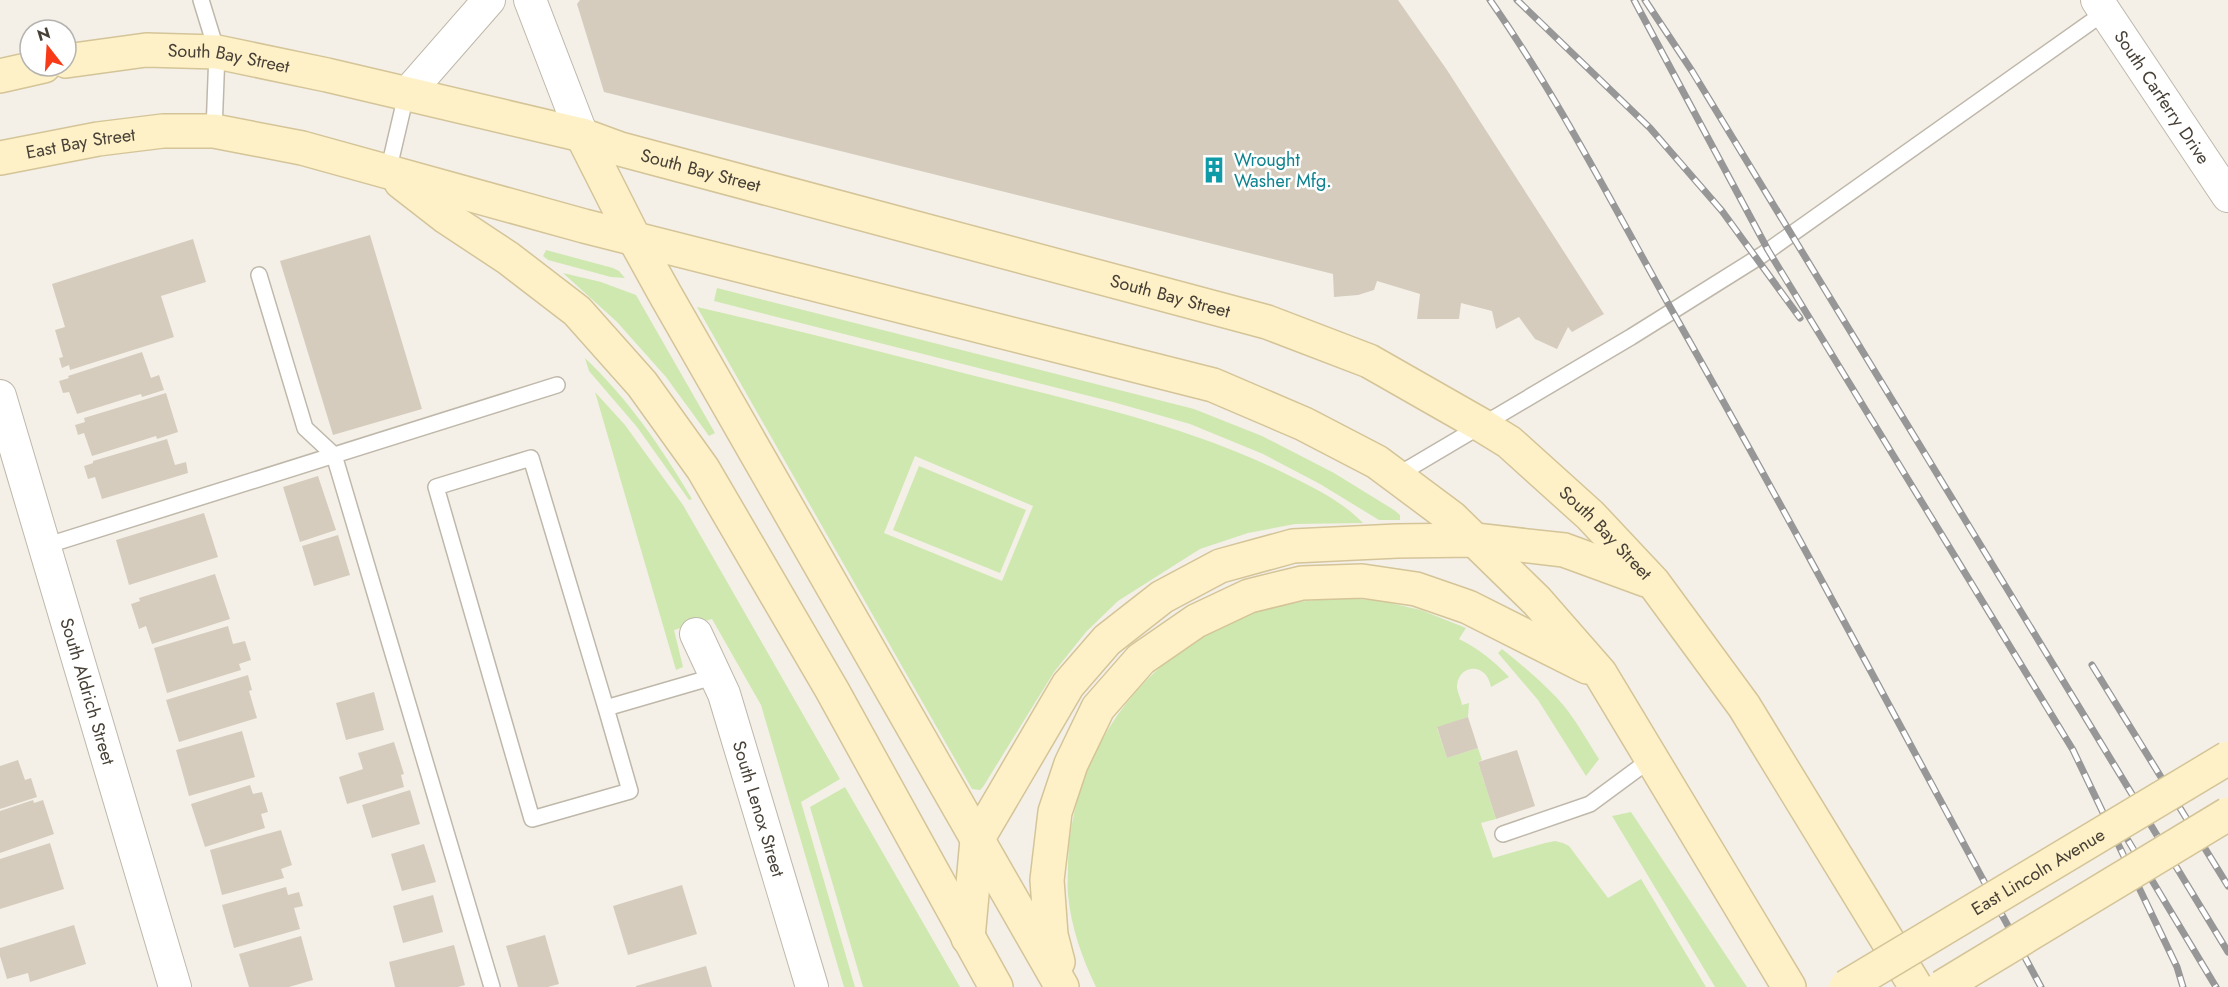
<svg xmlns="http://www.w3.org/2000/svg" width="2228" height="987" font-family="Jost,sans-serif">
<rect width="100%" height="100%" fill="#f4f0e8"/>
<path fill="#cfe8b0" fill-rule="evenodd" d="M546,250L613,268L619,271L625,278L611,277L548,260L543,256Z
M563,273L601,282L636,295L715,433L709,436L666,377L617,322Z
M717,288L1194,409L1262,436L1334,473L1394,510L1400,515V520H1379L1320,484L1263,454L1190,424L1113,402L714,301Z
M697,307C790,328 882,352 975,376C1082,403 1191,426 1290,476C1316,489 1343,502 1363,523L1295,524L1248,533L1200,549L1118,601L1086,632L1054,672L983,787L980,790L972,789ZM915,456L1033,506L1002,581L884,533Z
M585,358C629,400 661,447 692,499L689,500L637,427L589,371Z
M595,392L625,425L683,505L840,779L801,802L855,987H844L761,705L712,619L674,630L683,667L676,670Z
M919,466L1026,510L1000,573L893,530Z
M1336,598L1377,600L1421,610L1466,628L1459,639C1479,649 1493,660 1509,677L1491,687C1486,661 1458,665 1457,686C1457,692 1461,698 1462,705L1469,703L1468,717L1437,728L1447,758L1478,748L1482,760L1478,762L1496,819L1481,823L1493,858L1545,843L1555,841L1563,843L1569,846L1608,898L1641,879L1706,987H1096C1082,958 1071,927 1068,895C1067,885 1068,874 1068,863C1071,752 1145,651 1251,613C1278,603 1307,601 1336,598Z
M1502,649C1521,664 1540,680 1557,698C1574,716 1586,739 1599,759L1586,776L1538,700L1498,653Z
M845,787L960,987H863L810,807Z
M1631,812L1747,987H1715L1612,816Z"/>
<path fill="#d5ccbd" d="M580,0H1398L1447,70L1604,314L1572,332L1568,327L1557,349L1535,339L1519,317L1496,329L1492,311L1461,303L1459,319H1417L1420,294L1377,281L1374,290L1358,295L1334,297L1333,274L604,92L577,4Z
M370,235L422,409L333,435L280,261Z
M193,239L206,282L161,296L174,337L70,370L69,365L62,368L59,358L63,357L55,330L65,327L52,284Z
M142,352L151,378L159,375L164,390L142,397L141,394L77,414L69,392L63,393L59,381L69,378L68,376Z
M166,393L178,432L157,439L156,436L92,456L84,433L78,435L75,425L85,422L84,418Z
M167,439L175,465L186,462L188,473L102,499L95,477L88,479L84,466L93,463V461Z
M318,476L336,530L300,542L283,487Z
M204,513L218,557L129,585L116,540Z
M338,535L350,575L314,586L302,546Z
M215,574L230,619L152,644L146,626L139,629L131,604L140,601L139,598Z
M228,626L233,644L245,641L251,660L239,664L241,670L167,693L154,648Z
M248,675L252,690L249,691L257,718L179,742L166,700Z
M374,692L384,730L346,740L336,703Z
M1468,717L1478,748L1447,758L1437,727Z
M242,731L255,777L189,796L176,750Z
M394,742L404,774L401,775L404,787L347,804L339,777L363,769L358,753Z
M1517,750L1535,806L1496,819L1478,762Z
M18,760L25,780L31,778L37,797L0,809V766Z
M250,785L253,794L262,792L268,812L261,814L265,828L205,847L191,804Z
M410,790L420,824L372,838L362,805Z
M33,800L34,803L43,800L54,834L0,853V811Z
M281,830L292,865L281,869L284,878L222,895L210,850Z
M50,843L64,889L0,909V859Z
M424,844L436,882L402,891L391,854Z
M682,885L697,934L628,955L613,906Z
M286,887L288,895L299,892L303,906L294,908L300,929L234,948L222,905Z
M433,895L443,932L403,943L393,906Z
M74,925L86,964L30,982L28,973L7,979L0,956V948Z
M545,935L559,984L548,987H518L506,946Z
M301,936L313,980L289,987H249L239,954Z
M454,945L465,985L458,987H395L389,962Z
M706,966L712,987H636V986Z"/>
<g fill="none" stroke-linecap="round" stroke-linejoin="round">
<g stroke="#bfb8aa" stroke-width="18">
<path id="lane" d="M201,0L217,52L214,131
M388,172L406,95
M259,275L305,428L334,455L492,987
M1396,476L1631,337L1762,255L2105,12
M45,546L557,385
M606,708L630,791L532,819L436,487L531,458L606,708L716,676
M1503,834L1590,804L1651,759"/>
</g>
<g stroke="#bfb8aa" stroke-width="34">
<g id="street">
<path d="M530,0L582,135"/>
<path id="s1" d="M2097,0L2228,196"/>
<path d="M406,95L489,0"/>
<path id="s2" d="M0,396L175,987"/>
<path id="s3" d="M696,634L724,694L812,987"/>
</g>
</g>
<g stroke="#d4c498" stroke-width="36">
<g id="secondary">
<path id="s4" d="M66,61L146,50L217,52L327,75L582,135L620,149L1267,322L1369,361L1483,426L1509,442L1590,515L1653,582L1744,706L1916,987"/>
<path d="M0,76L44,66"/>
<path d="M582,135L634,238L665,294L1062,987"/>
<path id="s5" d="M0,158L98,139L163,131H214L302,148L584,226L1213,385L1304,424L1377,462L1452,518L1537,601L1600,673L1789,987"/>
<path d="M401,182L446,217L508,258L577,311L642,384L703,469L832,690L996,987"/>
<path d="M968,938L977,840L1068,685L1107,640L1162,597L1220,566L1293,546L1397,541L1475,540L1564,550L1646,580"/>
<path d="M1058,962L1051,935L1047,880L1055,812L1071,764L1098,708L1141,659L1196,621L1249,596L1302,583L1362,581L1416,589L1468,607L1587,667"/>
</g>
</g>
<use href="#lane" stroke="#fff" stroke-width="15"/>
<use href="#street" stroke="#fff" stroke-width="32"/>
<use href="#secondary" stroke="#fef1c7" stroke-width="33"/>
<g stroke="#979797" stroke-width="7">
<path id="rail" d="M1490,0C1560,100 1614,208 1674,314C1800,536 1919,762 2041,987
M1517,0L1650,128L1722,211L1800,318
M1634,0L1768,250L2073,750L2177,967L2183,987
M1645,0L1692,71L2228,952
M2092,665L2228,886
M2114,817L2216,987"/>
</g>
<use href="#rail" stroke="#fff" stroke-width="4.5" stroke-dasharray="14" stroke-linecap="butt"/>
<g stroke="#d4c498" stroke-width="36" stroke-linecap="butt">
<g id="secondary-bridge">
<path id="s6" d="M1846,987L2228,758"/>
<path d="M1942,987L2228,814"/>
</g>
</g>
<use href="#secondary-bridge" stroke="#fef1c7" stroke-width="33"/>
</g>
<defs>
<g id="building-bare" transform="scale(2.07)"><path d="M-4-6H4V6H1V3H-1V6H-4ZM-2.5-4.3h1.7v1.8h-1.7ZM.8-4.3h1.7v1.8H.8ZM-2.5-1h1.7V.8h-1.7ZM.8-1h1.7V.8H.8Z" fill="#0f9aa8" stroke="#fff" stroke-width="2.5" paint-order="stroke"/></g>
</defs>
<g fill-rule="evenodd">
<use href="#building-bare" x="1214" y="170"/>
</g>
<g text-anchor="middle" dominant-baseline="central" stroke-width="5" stroke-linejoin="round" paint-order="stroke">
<g font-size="18" fill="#474036" stroke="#fff">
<text stroke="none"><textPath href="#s4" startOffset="164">South Bay Street</textPath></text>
<text stroke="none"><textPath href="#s1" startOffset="117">South Carferry Drive</textPath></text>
<text stroke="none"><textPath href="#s5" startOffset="82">East Bay Street</textPath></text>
<text stroke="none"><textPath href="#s4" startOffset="650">South Bay Street</textPath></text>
<text stroke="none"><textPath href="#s4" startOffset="1136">South Bay Street</textPath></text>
<text stroke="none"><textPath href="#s4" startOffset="1640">South Bay Street</textPath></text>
<text stroke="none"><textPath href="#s2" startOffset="308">South Aldrich Street</textPath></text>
<text stroke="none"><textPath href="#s3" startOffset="186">South Lenox Street</textPath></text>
<text stroke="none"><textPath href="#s6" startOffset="224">East Lincoln Avenue</textPath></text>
</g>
<g font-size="18" fill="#0d838f" stroke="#fff" text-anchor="start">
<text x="1234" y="160">Wrought<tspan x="1234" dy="21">Washer Mfg.</tspan></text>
</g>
</g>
<g transform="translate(48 48) rotate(343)"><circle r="28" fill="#ffffff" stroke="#b5b3af" stroke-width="1.5"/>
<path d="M0-4.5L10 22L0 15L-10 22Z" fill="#f93a19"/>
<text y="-9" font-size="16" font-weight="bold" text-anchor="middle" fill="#474036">N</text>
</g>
</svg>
